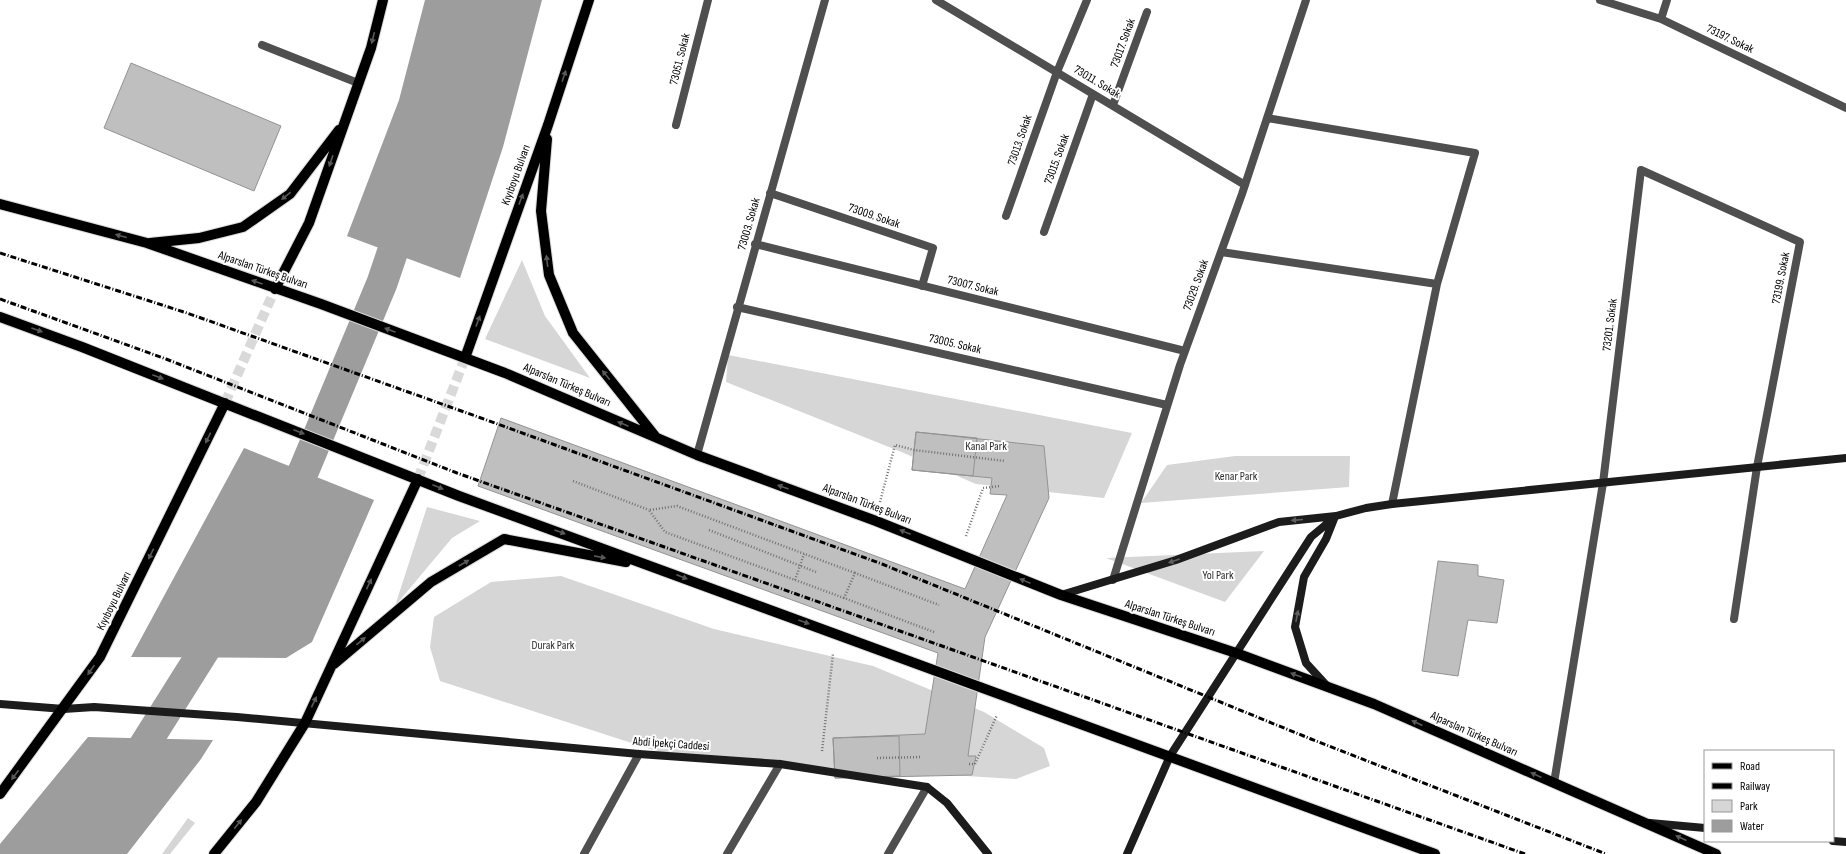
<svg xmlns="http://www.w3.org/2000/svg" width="1846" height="854" font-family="'Sofia Sans Condensed',sans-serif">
<rect width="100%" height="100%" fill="#fff"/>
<path fill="#d6d6d6" d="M522,260L545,316L590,378L485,339Z
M728,355L1132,433L1104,498L976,484L899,451L726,382Z
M1235,456H1350L1349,487L1141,503L1167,465Z
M427,507L480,521L452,538L395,606Z
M1264,551L1225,602L1106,558Z
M561,576L714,629L873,666L984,712L1044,748L1050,766L1016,779L681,759L440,681L430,647L434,617L491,582Z
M188,818L195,823L170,854H162Z"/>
<path fill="#9d9d9d" d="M425,0H542L503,147L460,278L347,236L399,100Z
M244,448L374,500L312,642L286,658L131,657Z
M88,737L213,740L201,759L127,854H0V844Z"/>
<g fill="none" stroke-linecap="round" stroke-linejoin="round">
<path stroke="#9d9d9d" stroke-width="31" d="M283,508L304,470L382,283L406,212
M127,773L205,649L220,621"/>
</g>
<path fill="#bfbfbf" stroke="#939393" d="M131,63L281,126L254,191L104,128Z
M501,418L965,589L1007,495L990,494L992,478L912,470L916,432L1044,446L1049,498L985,637L968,756H976L972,775L835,778L833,738L925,734L938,653L478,486Z
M916,432L977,438L973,476L912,470Z
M1438,561L1478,565V576L1504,580L1497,623L1468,620L1458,676L1422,671Z
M899,736L900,776L835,778L833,738Z"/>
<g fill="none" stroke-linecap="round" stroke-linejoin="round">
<path stroke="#d9d9d9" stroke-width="10" stroke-dasharray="10 5" stroke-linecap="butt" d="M225,403L275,289
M418,479L465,358"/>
<g stroke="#dbdbdb" stroke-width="12">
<path id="primary" d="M547,139L541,211L549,275L573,333L655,436
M0,204L147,243L321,304L505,373L697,455L876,521L1061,595L1236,653L1374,704L1716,854
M150,243L199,238L243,227L290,194L339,130
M275,289L309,223L371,48L383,0
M0,317L82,347L459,496L1435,854
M465,358L548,125L589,0
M334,664L431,582L504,539L626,562
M0,794L100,657L225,403
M214,854L256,802L305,723L418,479"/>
</g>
<path stroke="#717171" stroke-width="2.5" stroke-dasharray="1 2" stroke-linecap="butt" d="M573,481L649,510
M880,502L895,445L914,450L1005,461
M709,530L816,572
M966,536L983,488L1000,486
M795,580L804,554
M844,598L665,532L649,510L677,506L855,573
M934,632L844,598L855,573L939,605
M822,751L833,654
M877,758L922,757
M969,764H975L997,715"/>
<path stroke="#4f4f4f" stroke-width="8" d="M936,0L1245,185
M1600,0L1661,19L1846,108
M1661,19L1667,0
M262,45L358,83
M1113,105L1147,12
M1267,118L1475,153L1437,284L1392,504
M676,125L708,0
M770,193L933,248L922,286
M1006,216L1057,72L1087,0
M1044,232L1093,94
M755,244L1185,351
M1221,252L1437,284
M737,307L1167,405
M697,455L825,0
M1113,580L1180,365L1242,194L1306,0
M1554,783L1603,483L1641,170L1800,242L1757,467L1734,619
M584,854L639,754
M727,854L780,764
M888,854L927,787"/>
<path stroke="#1c1c1c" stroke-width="8" d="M1061,595L1176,560L1279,522L1336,516L1366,508L1392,504L1846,458
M1328,687L1306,663L1295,627L1304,577L1326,539L1334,519
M0,704L64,709L94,707L237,717L639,754L780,764L927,787L947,803L988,854
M1650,823L1705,828
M1833,841L1846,842
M1127,854L1170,756L1311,537L1335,517"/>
<use href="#primary" stroke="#000" stroke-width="10"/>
<path stroke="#000" stroke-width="3" stroke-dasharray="6 2 1 2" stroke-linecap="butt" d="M0,253L187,313L481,418L882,564L1311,739L1606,854
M0,299L166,359L457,473L1525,854"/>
</g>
<defs><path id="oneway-solid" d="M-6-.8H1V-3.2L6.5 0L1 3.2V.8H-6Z"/></defs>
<g fill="#595959">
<use href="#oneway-solid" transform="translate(373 38) rotate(104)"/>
<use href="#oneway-solid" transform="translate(564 76) rotate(-71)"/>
<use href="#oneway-solid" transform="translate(331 161) rotate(109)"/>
<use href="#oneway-solid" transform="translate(286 196) rotate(141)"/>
<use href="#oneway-solid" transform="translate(521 199) rotate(-70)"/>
<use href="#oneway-solid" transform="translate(121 236) rotate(-165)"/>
<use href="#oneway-solid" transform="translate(547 261) rotate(-97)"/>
<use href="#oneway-solid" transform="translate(257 282) rotate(-161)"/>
<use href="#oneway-solid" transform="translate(478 321) rotate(-70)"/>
<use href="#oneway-solid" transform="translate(37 330) rotate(20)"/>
<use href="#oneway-solid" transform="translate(390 330) rotate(-159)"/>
<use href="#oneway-solid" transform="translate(606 375) rotate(-129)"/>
<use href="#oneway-solid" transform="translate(158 377) rotate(21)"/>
<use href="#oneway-solid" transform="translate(623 424) rotate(-157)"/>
<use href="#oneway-solid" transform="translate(299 432) rotate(21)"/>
<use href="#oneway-solid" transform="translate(208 438) rotate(116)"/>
<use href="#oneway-solid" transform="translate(438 487) rotate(22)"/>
<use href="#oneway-solid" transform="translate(783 487) rotate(-160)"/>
<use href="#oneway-solid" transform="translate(560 532) rotate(20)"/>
<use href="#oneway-solid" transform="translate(905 532) rotate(-158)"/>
<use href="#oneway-solid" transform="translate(151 554) rotate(116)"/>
<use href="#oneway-solid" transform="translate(600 557) rotate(11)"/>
<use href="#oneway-solid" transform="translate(464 563) rotate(-30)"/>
<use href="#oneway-solid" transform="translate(682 577) rotate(21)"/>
<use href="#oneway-solid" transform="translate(1025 581) rotate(-158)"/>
<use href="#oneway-solid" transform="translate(369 584) rotate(-65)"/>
<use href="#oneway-solid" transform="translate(804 622) rotate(20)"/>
<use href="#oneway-solid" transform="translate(361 641) rotate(-40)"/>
<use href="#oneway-solid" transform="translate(91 670) rotate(125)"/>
<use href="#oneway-solid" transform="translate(1296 675) rotate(-160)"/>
<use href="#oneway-solid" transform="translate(314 702) rotate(-65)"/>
<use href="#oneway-solid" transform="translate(1417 723) rotate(-156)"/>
<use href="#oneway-solid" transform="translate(15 775) rotate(127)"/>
<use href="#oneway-solid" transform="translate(1536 775) rotate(-156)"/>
<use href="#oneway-solid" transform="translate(238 824) rotate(-51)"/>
<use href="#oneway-solid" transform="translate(1681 838) rotate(-156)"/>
</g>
<g fill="#606060">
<use href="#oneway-solid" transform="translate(1297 520) rotate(175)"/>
<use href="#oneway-solid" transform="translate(1174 561) rotate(161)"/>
<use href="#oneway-solid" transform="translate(1297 616) rotate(-79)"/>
</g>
<g text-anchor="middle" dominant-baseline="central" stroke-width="4" stroke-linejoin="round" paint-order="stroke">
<g font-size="12" fill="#000" stroke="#fff">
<text transform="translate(1730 39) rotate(26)">73197. Sokak</text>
<text transform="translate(1123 43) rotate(-70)">73017. Sokak</text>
<text transform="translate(680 59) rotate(-76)">73051. Sokak</text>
<text transform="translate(1097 82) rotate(31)">73011. Sokak</text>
<text transform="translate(1020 140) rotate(-71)">73013. Sokak</text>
<text transform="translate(1057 159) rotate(-70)">73015. Sokak</text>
<text transform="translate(516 175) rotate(-70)">Kıyıboyu Bulvarı</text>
<text transform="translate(874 216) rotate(19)">73009. Sokak</text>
<text transform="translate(749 224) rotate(-74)">73003. Sokak</text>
<text transform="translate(263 270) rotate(19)">Alparslan Türkeş Bulvarı</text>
<text transform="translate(1781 278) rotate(-79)">73199. Sokak</text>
<text transform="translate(1196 285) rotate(-70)">73029. Sokak</text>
<text transform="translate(973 286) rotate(14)">73007. Sokak</text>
<text transform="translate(1610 325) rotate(-83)">73201. Sokak</text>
<text transform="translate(955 344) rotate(13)">73005. Sokak</text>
<text transform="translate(567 385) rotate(23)">Alparslan Türkeş Bulvarı</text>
<text transform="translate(867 504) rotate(21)">Alparslan Türkeş Bulvarı</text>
<text transform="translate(114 601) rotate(-64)">Kıyıboyu Bulvarı</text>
<text transform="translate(1170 618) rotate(18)">Alparslan Türkeş Bulvarı</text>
<text transform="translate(1474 734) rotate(24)">Alparslan Türkeş Bulvarı</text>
<text transform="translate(671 744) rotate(4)">Abdi İpekçi Caddesi</text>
</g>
<g font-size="12" fill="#2d2d2d" stroke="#fff">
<text x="986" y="446">Kanal Park</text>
<text x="1236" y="476">Kenar Park</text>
<text x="1218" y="575">Yol Park</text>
<text x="553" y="645">Durak Park</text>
</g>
</g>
<rect x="1704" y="750" width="130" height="92" fill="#ffffff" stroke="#999999"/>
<rect x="1712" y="763" width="20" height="6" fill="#000000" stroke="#999999"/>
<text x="1740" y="770" font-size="12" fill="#000000">Road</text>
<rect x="1712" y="783" width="20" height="6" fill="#000000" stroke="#999999"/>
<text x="1740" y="790" font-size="12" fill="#000000">Railway</text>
<rect x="1712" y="800" width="20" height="12" fill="#d6d6d6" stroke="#999999"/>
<text x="1740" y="810" font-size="12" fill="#000000">Park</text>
<rect x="1712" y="820" width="20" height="12" fill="#9d9d9d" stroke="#999999"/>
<text x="1740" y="830" font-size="12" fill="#000000">Water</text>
</svg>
